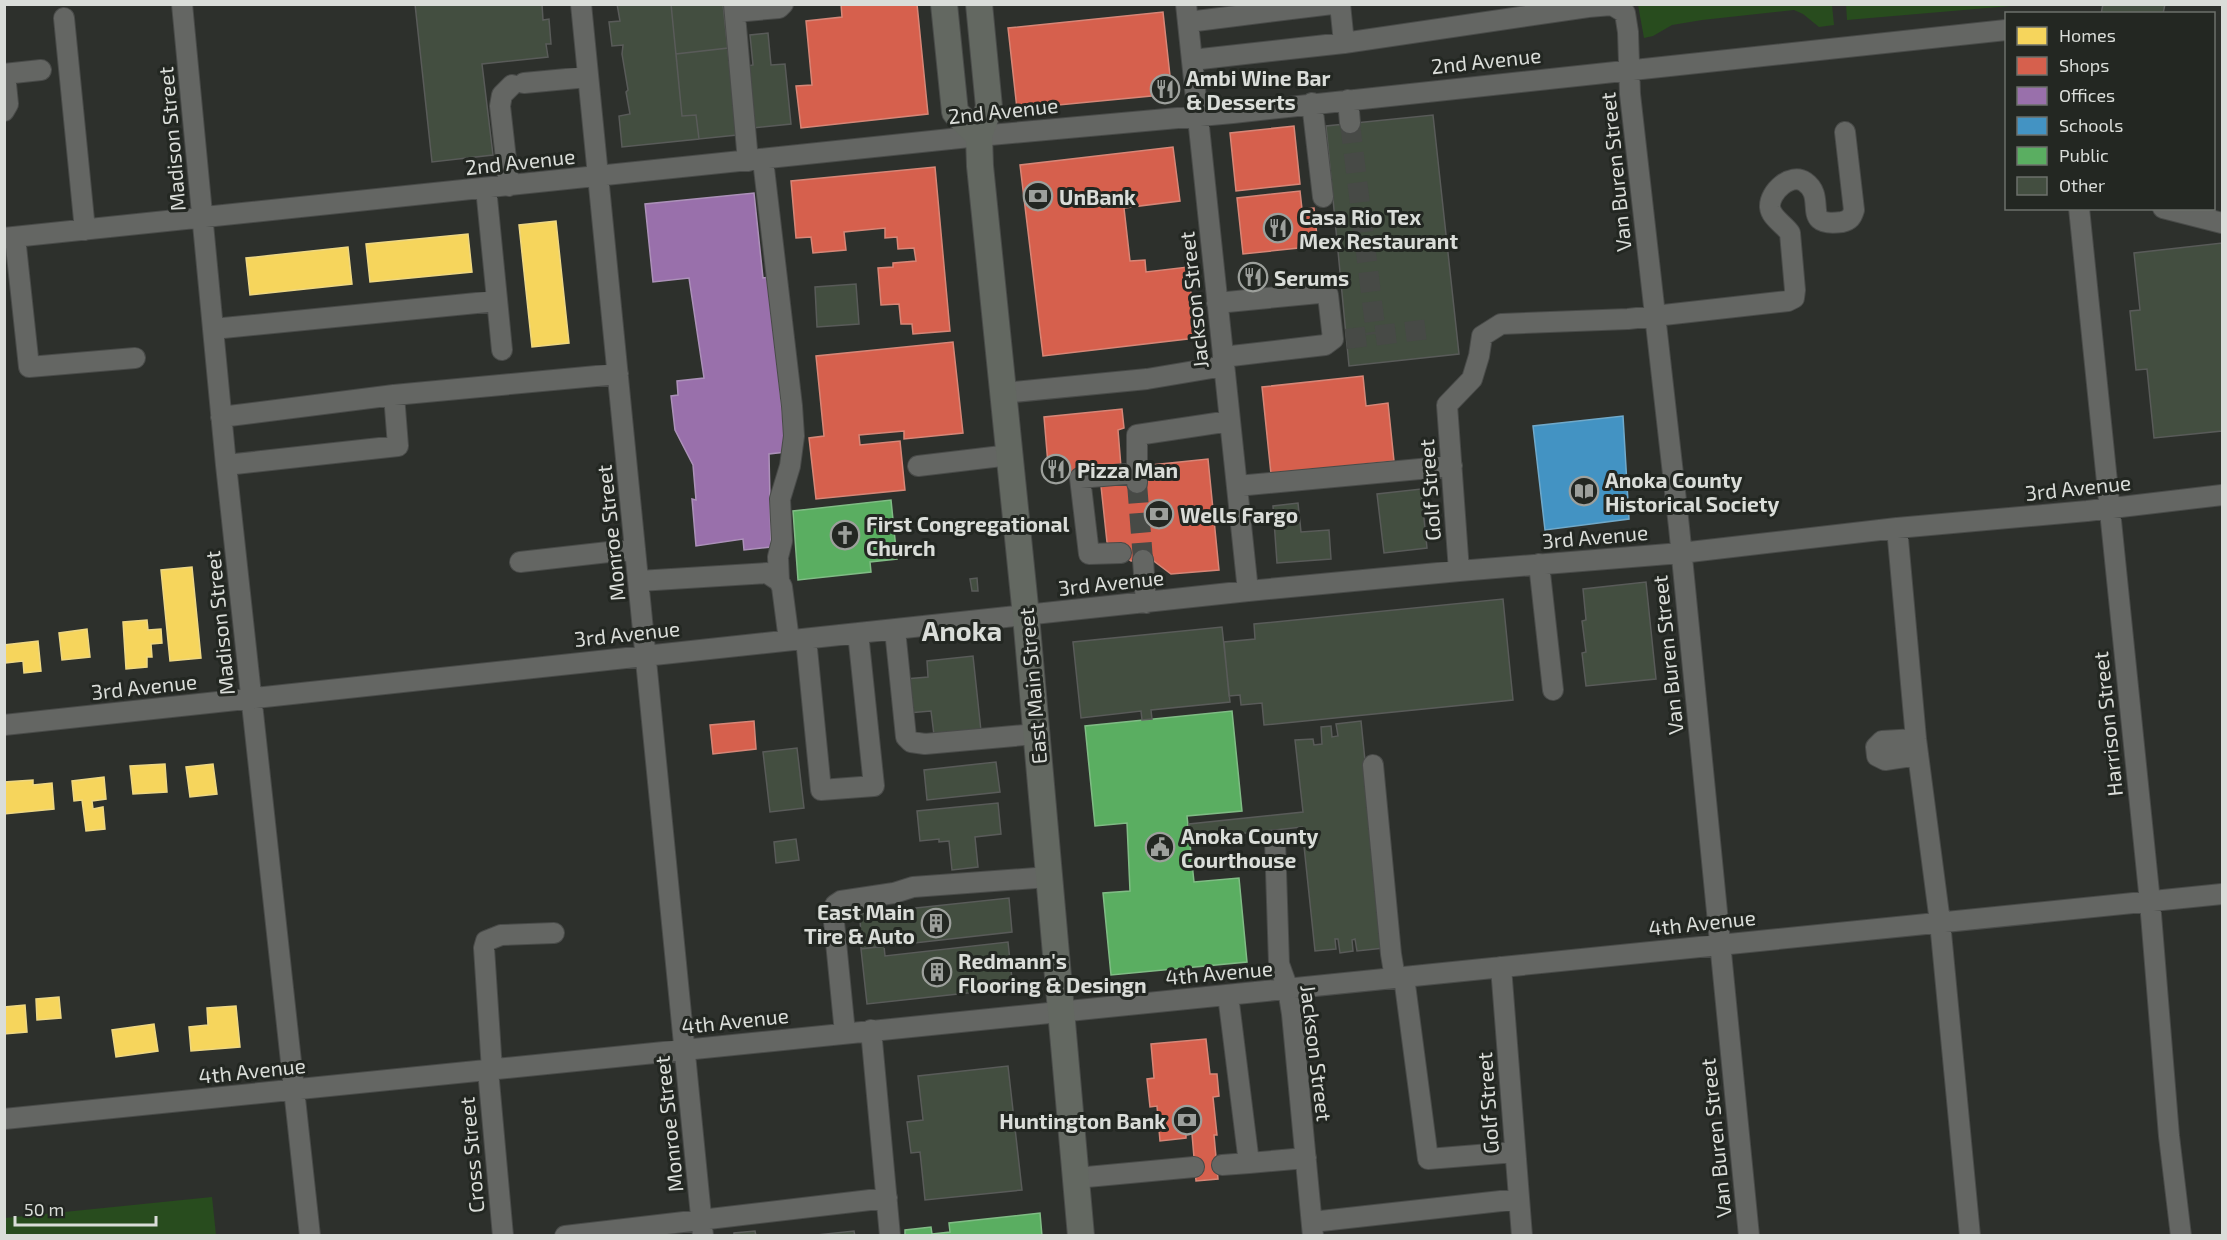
<svg xmlns="http://www.w3.org/2000/svg" width="2227" height="1240" font-family="'Exo 2',sans-serif">
<rect width="100%" height="100%" fill="#2d302c"/>
<path fill="#284c1e" d="M1846,4H2022V5L1847,20Z
M1638,5H1832L1834,25L1819,27L1803,14L1794,10L1702,20L1672,25L1653,36L1644,38Z
M212,1197L216,1235H5V1218Z"/>
<path fill="#f6d55c" stroke="#eed782" stroke-width="1.5" d="M556,221L569,343L532,347L519,225Z
M468,234L472,272L370,282L366,244Z
M348,247L352,284L250,295L246,258Z
M192,567L201,658L170,661L161,570Z
M147,620L148,630L161,629L162,643L151,644L152,657H147V667L126,669L123,622Z
M87,629L90,657L62,660L59,633Z
M38,641L41,671L24,673L23,661L6,663L4,645Z
M165,764L167,792L133,794L130,766Z
M213,764L217,794L190,797L186,767Z
M104,777L106,799L92,801L93,809L103,807L105,829L86,831L82,800L74,801L72,781Z
M33,780V785L52,783L54,809L4,814V782Z
M59,997L61,1018L37,1020L36,999Z
M25,1005L27,1032L4,1034V1007Z
M236,1006L240,1047L191,1051L189,1027L208,1025L207,1008Z
M154,1024L158,1051L116,1057L112,1030Z"/>
<path fill="#d6604d" stroke="#d78677" stroke-width="1.5" d="M841,4H917L928,114L801,128L796,86L812,85L806,21L842,17Z
M1163,12L1172,94L1017,109L1008,28Z
M1294,126L1300,184L1236,191L1230,133Z
M1173,147L1180,201L1124,208L1130,261L1145,260L1146,272L1188,267L1196,338L1043,356L1020,165Z
M935,167L950,331L913,334L912,324H901L899,304L881,305L878,268L893,267V263L916,261L914,248L898,249L897,237L885,238V228L844,232L846,250L813,253L811,237L796,238L791,181Z
M1300,191L1302,209L1314,208L1318,246L1243,254L1237,198Z
M953,342L963,433L904,439V431L859,435L860,445L900,441L905,490L816,499L809,438L824,436L816,356Z
M1363,376L1366,406L1388,403L1394,461L1271,474L1262,387Z
M1122,409L1124,428L1118,430L1121,467L1049,476L1044,417Z
M1208,459L1219,570L1171,574L1151,559L1131,561L1107,542L1101,486L1151,480V465Z
M754,721L756,749L713,754L710,725Z
M1206,1039L1210,1074H1217L1219,1096L1213,1097L1217,1135H1214L1218,1179L1196,1181L1192,1134L1186,1135V1138L1160,1141L1157,1106L1150,1107L1147,1079L1154,1078L1151,1044Z"/>
<path fill="#9970ab" stroke="#ac91b9" stroke-width="1.5" d="M754,193L763,278L769,277L786,452L769,454L771,547L744,550L743,539L696,546L692,499L696,500L693,465L675,430L671,396L678,395L677,381L704,378L689,278L653,282L645,204Z"/>
<path fill="#4393c3" stroke="#70a9ca" stroke-width="1.5" d="M1623,416L1629,519L1545,530L1533,426Z"/>
<path fill="#5aae61" stroke="#80bc85" stroke-width="1.5" d="M891,500L897,559L870,562L871,572L798,580L793,511Z
M1232,711L1242,811L1187,816L1194,882L1239,878L1247,962L1111,975L1103,893L1130,891L1127,823L1095,826L1085,726Z
M1040,1213L1042,1236H905V1230L931,1227L932,1234L950,1232L949,1223Z"/>
<path fill="#434e40" stroke="#595b59" stroke-width="1.5" d="M415,4H542L543,20L549,19L551,44H546L548,57L482,64L493,155L432,162Z
M617,4H723L728,48L676,54L682,116L696,115L699,139L622,147L619,116L630,114L626,92L628,90L622,54L623,45L612,46L609,22L620,21Z
M671,4H723L737,135L699,139L696,115L682,116Z
M2103,4H2165L2163,14H2101Z
M768,33L771,65L785,64L791,124L753,128L747,66L753,65L750,35Z
M1433,115L1459,354L1349,366L1326,126Z
M2222,243V431L2154,438L2147,369L2136,370L2130,311L2140,310L2134,253Z
M856,284L859,324L817,327L815,287Z
M1421,489L1427,548L1384,553L1377,494Z
M1298,503L1301,532L1329,530L1331,559L1277,563L1273,506Z
M977,578L978,591H972L970,579Z
M1646,582L1656,679L1586,686L1582,653L1586,652L1582,621L1586,620L1583,589Z
M1503,599L1513,700L1264,725L1262,703L1241,705L1240,695L1229,696L1224,642L1255,639L1254,624Z
M1222,627L1230,702L1151,710L1152,719L1142,720L1141,711L1081,718L1073,642Z
M973,656L981,731L934,735L931,711L908,713L905,679L928,677L927,661Z
M1361,721L1384,948L1357,951L1355,939L1352,940L1353,951L1340,953L1338,939H1335L1336,949L1315,951L1302,827L1190,839L1189,824L1303,812L1295,740L1313,739L1314,745L1322,744L1321,727L1331,726L1332,737L1338,736L1336,724Z
M797,748L804,808L770,812L763,752Z
M996,762L1000,792L927,800L924,770Z
M998,803L1001,834L975,837L978,867L952,870L949,841L939,842V839L920,841L917,811Z
M796,839L799,860L776,863L774,842Z
M1009,898L1012,932L861,949L860,914Z
M1008,942L1013,988L867,1004L861,949L884,946L885,956Z
M1008,1066L1022,1190L925,1200L920,1152L911,1153L907,1122L923,1120L918,1076Z
M755,1231L756,1236H734V1233Z
M854,1231L855,1236H807Z"/>
<g fill="none" stroke-linecap="round" stroke-linejoin="round">
<path stroke="#474a46" stroke-width="20" stroke-dasharray="20 10" stroke-linecap="butt" d="M1350,123L1376,334
M1346,339L1430,329
M1137,483L1143,560"/>
<g stroke="#494b49" stroke-width="22">
<path id="minor" d="M182,4L226,465L310,1236
M581,4L703,1236
M734,4L748,161
M1186,4L1248,591
M1340,4L1344,43L1588,7L1612,5L1625,13L1628,32L1630,94L1679,527L1749,1236
M735,12L779,8L783,4
M64,18L85,230
M1188,22L1332,4
M1192,60L1344,43
M4,74L41,70
M524,83L588,77
M1348,100L1350,123
M1312,103L1323,197
M4,111L8,104L5,74
M763,160L792,406L794,436L790,466L780,499L782,541L778,557L779,581
M509,186L500,106L502,95L512,85
M486,188L502,350
M2079,208L2150,902L2169,1136L2181,1236
M2163,208L2222,223
M15,237L29,367L135,358
M4,238L979,136L1233,113L2006,30
M1217,303L1319,293L1328,295L1333,339L1325,345L1223,357
M213,329L497,301
M1004,393L1147,379L1224,366
M221,417L394,395L618,374
M226,465L398,446L394,395
M918,466L1010,455
M1137,483V435L1230,421
M1237,486L1452,466
M1897,528L1916,739L1940,922L1970,1236
M1121,553L1089,554L1080,478L1137,473
M1143,560L1146,603
M520,562L635,549
M1539,564L1553,690
M1459,571L1447,405L1472,379L1479,356L1482,336L1501,324L1628,319L1788,301L1794,298L1795,290L1790,233C1784,224 1771,218 1770,207C1769,192 1791,172 1805,182C1828,198 1799,228 1842,222C1850,220 1852,217 1854,210L1845,132
M639,581L767,573L779,581L782,587L789,640
M895,630L906,737L911,742L925,744L1036,734
M806,639L821,790L874,786L858,633
M4,725L1248,591L1459,571L1681,553L1897,528L2087,511L2222,495
M1916,739L1882,741L1876,747L1877,756L1885,760L1918,755
M1373,765L1391,954L1395,978
M1275,840L1279,964L1288,989L1292,1014L1313,1236
M1501,967L1522,1236
M1404,977L1428,1159L1515,1152
M1228,995L1249,1163L1306,1158
M871,1030L890,1236
M845,1033L833,912L835,905L841,901L894,893L913,887L1049,877
M488,1070L503,1236
M492,1070L484,948L486,941L501,935L554,933
M4,1119L2222,894
M1222,1165L1249,1163
M1076,1178L1194,1167
M1312,1222L1519,1199
M565,1236L887,1198"/>
</g>
<g stroke="#494b49" stroke-width="28">
<path id="major" d="M944,4L955,112L979,136
M979,4L989,107L979,136L980,166L1026,616L1081,1236"/>
</g>
<use href="#minor" stroke="#646663" stroke-width="20"/>
<use href="#major" stroke="#636861" stroke-width="26"/>
</g>
<defs>
<g id="restaurant-ring" transform="scale(1.5)"><circle r="9.5" fill="#232722" stroke="#9da09c" stroke-width="1.5"/><path d="M-5-6h1v4h1v-4h1v4h1v-4h1v5L-1.5 .5V6h-2V.5L-5-1ZM5-6V6H3V1.5H1.5Q1.5-4 5-6Z" fill="#9da09c"/></g>
<g id="bank-ring" transform="scale(1.5)"><circle r="9.5" fill="#232722" stroke="#9da09c" stroke-width="1.5"/><path d="M-6-4H6V4H-6ZM0-2.3a2.3 2.3 0 1 0 0 4.6a2.3 2.3 0 1 0 0-4.6Z" fill="#9da09c"/></g>
<g id="library-ring" transform="scale(1.5)"><circle r="9.5" fill="#232722" stroke="#9da09c" stroke-width="1.5"/><path d="M-6-4Q-3-5.5-.7-3.5V5Q-3 3-6 4ZM6-4Q3-5.5 .7-3.5V5Q3 3 6 4Z" fill="#9da09c"/></g>
<g id="church-ring" transform="scale(1.5)"><circle r="9.5" fill="#232722" stroke="#9da09c" stroke-width="1.5"/><path d="M-1.2-6h2.4v3.5h3.3v2.4h-3.3V6h-2.4V-.1h-3.3v-2.4h3.3Z" fill="#9da09c"/></g>
<g id="civic-ring" transform="scale(1.5)"><circle r="9.5" fill="#232722" stroke="#9da09c" stroke-width="1.5"/><path d="M-.6-6.5H3V-4.5H.6V-3L4-1V1h2V6H-6V1h2V-1L-.6-3ZM-1.2 2.5V6h2.4V2.5Z" fill="#9da09c"/></g>
<g id="building-ring" transform="scale(1.5)"><circle r="9.5" fill="#232722" stroke="#9da09c" stroke-width="1.5"/><path d="M-4-6H4V6H1V3H-1V6H-4ZM-2.5-4.3h1.7v1.8h-1.7ZM.8-4.3h1.7v1.8H.8ZM-2.5-1h1.7V.8h-1.7ZM.8-1h1.7V.8H.8Z" fill="#9da09c"/></g>
</defs>
<g fill-rule="evenodd">
<use href="#restaurant-ring" x="1165" y="89"/>
<use href="#bank-ring" x="1038" y="196"/>
<use href="#restaurant-ring" x="1278" y="228"/>
<use href="#restaurant-ring" x="1253" y="277"/>
<use href="#restaurant-ring" x="1056" y="469"/>
<use href="#library-ring" x="1584" y="491"/>
<use href="#bank-ring" x="1159" y="514"/>
<use href="#church-ring" x="845" y="535"/>
<use href="#civic-ring" x="1160" y="847"/>
<use href="#building-ring" x="936" y="923"/>
<use href="#building-ring" x="937" y="972"/>
<use href="#bank-ring" x="1187" y="1120"/>
</g>
<g text-anchor="middle" dominant-baseline="central" stroke-width="6" stroke-linejoin="round" paint-order="stroke">
<g font-size="21" fill="#daddd9" stroke="#232722">
<text transform="translate(1486 60) rotate(-6)">2nd Avenue</text>
<text transform="translate(1003 110) rotate(-6)">2nd Avenue</text>
<text transform="translate(171 139) rotate(-95)">Madison Street</text>
<text transform="translate(520 161) rotate(-6)">2nd Avenue</text>
<text transform="translate(1615 172) rotate(-96)">Van Buren Street</text>
<text transform="translate(1193 300) rotate(-96)">Jackson Street</text>
<text transform="translate(2078 487) rotate(-6)">3rd Avenue</text>
<text transform="translate(1429 490) rotate(-94)">Golf Street</text>
<text transform="translate(610 533) rotate(-96)">Monroe Street</text>
<text transform="translate(1595 536) rotate(-5)">3rd Avenue</text>
<text transform="translate(1111 582) rotate(-6)">3rd Avenue</text>
<text transform="translate(219 623) rotate(-96)">Madison Street</text>
<text transform="translate(627 633) rotate(-6)">3rd Avenue</text>
<text transform="translate(1667 655) rotate(-96)">Van Buren Street</text>
<text transform="translate(144 686) rotate(-6)">3rd Avenue</text>
<text transform="translate(1032 686) rotate(-95)">East Main Street</text>
<text transform="translate(2107 724) rotate(-96)">Harrison Street</text>
<text transform="translate(1702 922) rotate(-6)">4th Avenue</text>
<text transform="translate(1219 972) rotate(-5)">4th Avenue</text>
<text transform="translate(735 1020) rotate(-6)">4th Avenue</text>
<text transform="translate(1317 1053) rotate(83)">Jackson Street</text>
<text transform="translate(252 1070) rotate(-6)">4th Avenue</text>
<text transform="translate(1487 1103) rotate(-94)">Golf Street</text>
<text transform="translate(668 1124) rotate(-96)">Monroe Street</text>
<text transform="translate(1715 1138) rotate(-96)">Van Buren Street</text>
<text transform="translate(471 1155) rotate(-95)">Cross Street</text>
</g>
<g font-size="21" font-weight="bold" fill="#daddd9" stroke="#232722" text-anchor="start">
<text x="1186" y="77">Ambi Wine Bar<tspan x="1186" dy="24">&amp; Desserts</tspan></text>
<text x="1059" y="196">UnBank</text>
<text x="1299" y="216">Casa Rio Tex<tspan x="1299" dy="24">Mex Restaurant</tspan></text>
<text x="1274" y="277">Serums</text>
<text x="1077" y="469">Pizza Man</text>
<text x="1605" y="479">Anoka County<tspan x="1605" dy="24">Historical Society</tspan></text>
<text x="1180" y="514">Wells Fargo</text>
<text x="866" y="523">First Congregational<tspan x="866" dy="24">Church</tspan></text>
<text x="1181" y="835">Anoka County<tspan x="1181" dy="24">Courthouse</tspan></text>
<text x="915" y="911" text-anchor="end">East Main<tspan x="915" dy="24">Tire &amp; Auto</tspan></text>
<text x="958" y="960">Redmann's<tspan x="958" dy="24">Flooring &amp; Desingn</tspan></text>
<text x="1166" y="1120" text-anchor="end">Huntington Bank</text>
</g>
<g font-size="27" font-weight="bold" fill="#daddd9" stroke="#232722">
<text x="962" y="630">Anoka</text>
</g>
</g>
<rect width="2227" height="1240" fill="none" stroke="#daddd9" stroke-width="12"/>
<rect x="2005" y="12" width="210" height="198" fill="#232722" stroke="#6c706b" stroke-width="1.5"/>
<rect x="2017" y="27" width="30" height="18" fill="#f6d55c" stroke="#6c706b" stroke-width="1.5"/>
<text x="2059" y="42" font-size="18" fill="#daddd9">Homes</text>
<rect x="2017" y="57" width="30" height="18" fill="#d6604d" stroke="#6c706b" stroke-width="1.5"/>
<text x="2059" y="72" font-size="18" fill="#daddd9">Shops</text>
<rect x="2017" y="87" width="30" height="18" fill="#9970ab" stroke="#6c706b" stroke-width="1.5"/>
<text x="2059" y="102" font-size="18" fill="#daddd9">Offices</text>
<rect x="2017" y="117" width="30" height="18" fill="#4393c3" stroke="#6c706b" stroke-width="1.5"/>
<text x="2059" y="132" font-size="18" fill="#daddd9">Schools</text>
<rect x="2017" y="147" width="30" height="18" fill="#5aae61" stroke="#6c706b" stroke-width="1.5"/>
<text x="2059" y="162" font-size="18" fill="#daddd9">Public</text>
<rect x="2017" y="177" width="30" height="18" fill="#434e40" stroke="#6c706b" stroke-width="1.5"/>
<text x="2059" y="192" font-size="18" fill="#daddd9">Other</text>
<path d="M15 1216v9h141v-9" fill="none" stroke="#daddd9" stroke-width="3"/>
<text x="24" y="1216" font-size="18" fill="#daddd9" stroke="#232722" stroke-width="4.5" paint-order="stroke">50 m</text>
</svg>
